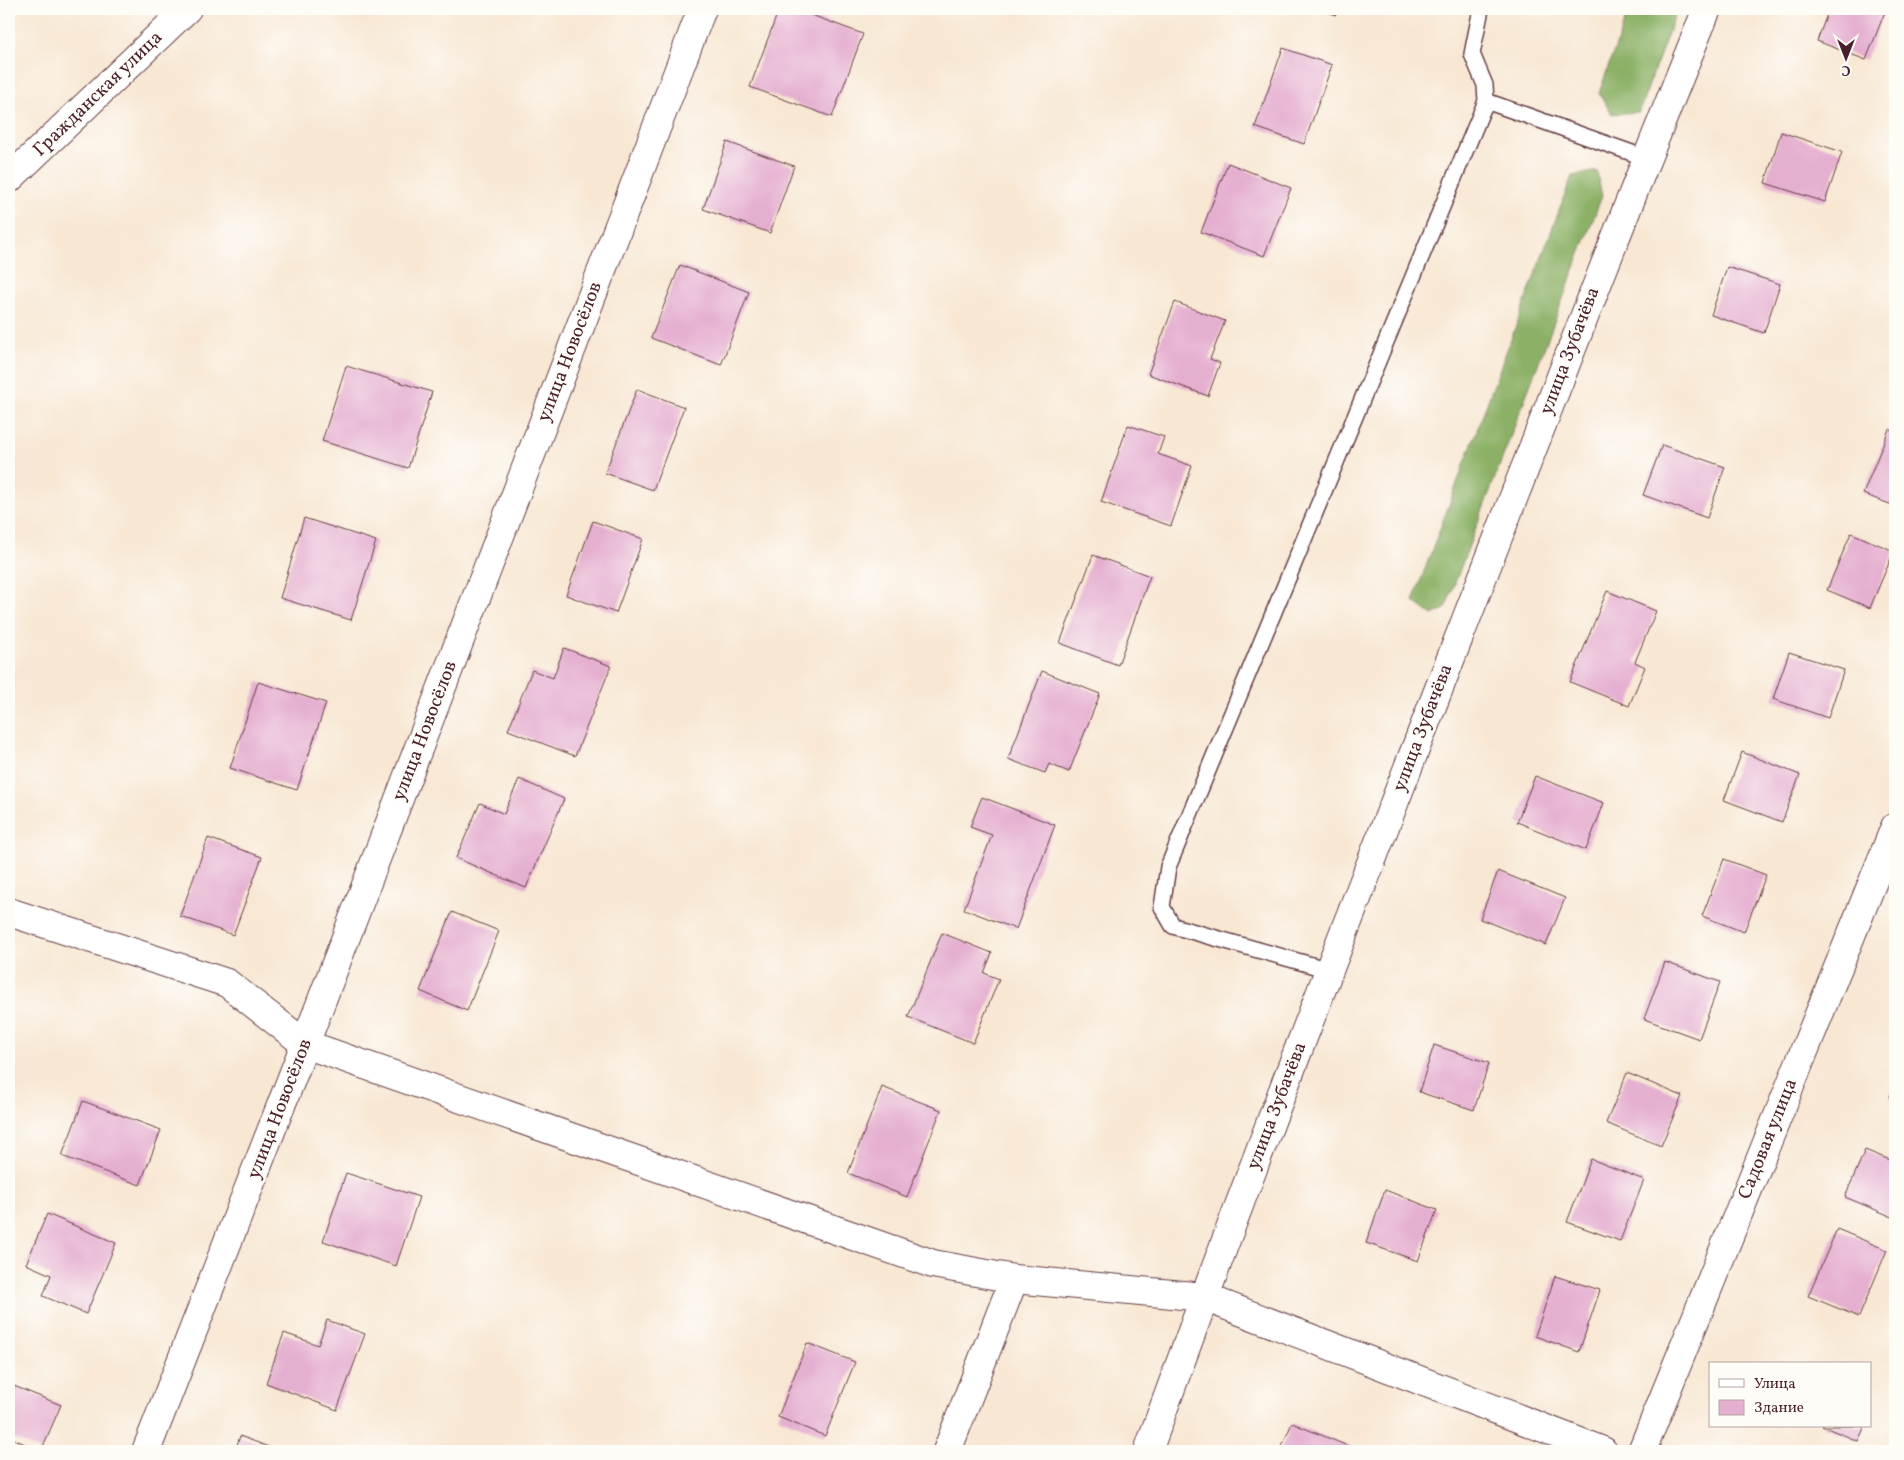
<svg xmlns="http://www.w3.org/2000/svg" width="1904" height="1460" font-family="Vollkorn,serif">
<rect width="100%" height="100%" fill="#fdfcf7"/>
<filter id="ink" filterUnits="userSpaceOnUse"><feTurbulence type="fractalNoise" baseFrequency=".02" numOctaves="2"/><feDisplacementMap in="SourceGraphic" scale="10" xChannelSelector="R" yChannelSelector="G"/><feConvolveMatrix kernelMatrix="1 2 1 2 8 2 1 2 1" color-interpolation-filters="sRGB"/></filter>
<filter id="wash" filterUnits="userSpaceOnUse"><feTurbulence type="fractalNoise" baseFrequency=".0096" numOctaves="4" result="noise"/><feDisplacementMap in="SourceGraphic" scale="20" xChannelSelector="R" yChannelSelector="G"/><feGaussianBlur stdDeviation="1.12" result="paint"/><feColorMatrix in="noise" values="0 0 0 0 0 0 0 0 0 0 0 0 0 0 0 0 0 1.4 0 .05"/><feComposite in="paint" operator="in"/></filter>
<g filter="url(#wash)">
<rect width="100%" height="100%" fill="#f8e7d3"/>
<path fill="#8cb166" stroke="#6b6848" d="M1629,9H1677L1639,112L1612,114L1599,93Z
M1597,171L1602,196L1445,609L1432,615L1413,601L1572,176Z"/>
<g id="blocks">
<path fill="#e5afd0" d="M779,9H795L863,34L832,117L750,87Z
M1320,9H1339L1336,15Z
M1829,9H1886L1866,60L1817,41Z
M1283,48L1332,65L1304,144L1255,127Z
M1781,132L1842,152L1825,202L1765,183Z
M727,142L794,166L770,233L703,209Z
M1228,163L1291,188L1264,256L1201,232Z
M680,265L749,292L721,365L651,338Z
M1727,267L1780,284L1764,333L1711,315Z
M1175,302L1225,321L1210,359L1220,363L1208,396L1148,374Z
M346,366L432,392L408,468L322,441Z
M637,389L684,407L653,490L605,473Z
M1128,425L1164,437L1158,454L1192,466L1171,526L1101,502Z
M1889,429L1895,432V506L1863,494Z
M1662,445L1725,467L1707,518L1643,495Z
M304,518L376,541L351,620L280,598Z
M593,521L643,539L616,613L566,595Z
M1851,533L1894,551L1870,608L1827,590Z
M1093,555L1150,576L1118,665L1060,643Z
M1607,591L1656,611L1635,662L1645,667L1629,706L1570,682Z
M564,648L611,666L575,756L508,730L532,670L553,678Z
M1789,652L1844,670L1828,718L1773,699Z
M1042,671L1100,694L1069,772L1049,764L1045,773L1008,759Z
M258,682L326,703L297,790L230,768Z
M1742,752L1800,775L1782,822L1724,800Z
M1535,776L1604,803L1586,850L1517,822Z
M519,779L564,799L526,888L456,858L480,803L504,814Z
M982,797L1055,825L1016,929L964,909L992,835L970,827Z
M208,838L262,857L233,935L180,916Z
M1724,859L1766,875L1744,932L1702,916Z
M1498,871L1565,898L1546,945L1480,919Z
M452,912L499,931L467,1011L420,991Z
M942,933L992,953L984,973L999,979L973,1043L908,1017Z
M1665,962L1720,982L1699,1039L1644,1019Z
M1434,1045L1489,1063L1474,1110L1419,1092Z
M1627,1073L1682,1096L1661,1146L1606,1123Z
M1895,1083V1099L1890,1097Z
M882,1087L941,1110L907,1197L848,1173Z
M83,1101L161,1130L140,1185L62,1156Z
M1865,1150L1895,1162V1218L1845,1197Z
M1591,1159L1644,1180L1620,1241L1567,1222Z
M346,1173L419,1197L396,1266L323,1241Z
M1385,1190L1437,1210L1418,1261L1366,1243Z
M47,1214L116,1243L86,1314L43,1296L51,1275L26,1264Z
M1837,1229L1887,1250L1859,1317L1808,1296Z
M1555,1276L1600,1290L1579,1352L1535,1336Z
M327,1320L365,1334L337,1410L266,1383L284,1333L318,1345Z
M807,1343L855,1362L825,1436L778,1417Z
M9,1384L61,1405L41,1451L9,1437Z
M1292,1423L1360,1451H1280Z
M1822,1426H1865L1858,1441Z
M240,1436L279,1451H235Z"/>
</g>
</g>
<g filter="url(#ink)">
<use href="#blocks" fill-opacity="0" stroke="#643d44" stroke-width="1"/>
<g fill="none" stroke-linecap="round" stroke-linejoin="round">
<g stroke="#643d44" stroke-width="18">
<path id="service" d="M1486,101L1646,158
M1329,970L1173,926L1162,907L1168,867L1486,101L1485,85L1472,54L1481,9"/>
</g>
<g stroke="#643d44" stroke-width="30">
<path id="minor" d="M9,179L187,9
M9,912L227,983L305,1044L933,1264L1014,1279L1204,1297L1603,1451
M146,1451L305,1044L702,9
M947,1451L1014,1279
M1148,1451C1246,1181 1351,913 1456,645C1539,433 1621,220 1707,9
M1642,1451L1895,827"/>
</g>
<use href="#service" stroke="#fff" stroke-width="15"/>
<use href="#minor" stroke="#fff" stroke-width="28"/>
</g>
</g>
<g text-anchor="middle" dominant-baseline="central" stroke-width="5" stroke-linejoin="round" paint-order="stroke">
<g font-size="19" fill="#4a1f2b" stroke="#fdfcf7">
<text transform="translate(98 94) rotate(-44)">Гражданская улица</text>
<text transform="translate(1570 351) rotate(-69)">улица Зубачёва</text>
<text transform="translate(570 352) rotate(-69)">улица Новосёлов</text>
<text transform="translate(1423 728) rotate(-69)">улица Зубачёва</text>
<text transform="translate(425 731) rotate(-69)">улица Новосёлов</text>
<text transform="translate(1277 1106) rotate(-69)">улица Зубачёва</text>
<text transform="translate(280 1109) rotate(-69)">улица Новосёлов</text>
<text transform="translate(1768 1139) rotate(-68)">Садовая улица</text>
</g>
</g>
<rect width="1904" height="1460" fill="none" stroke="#fdfcf7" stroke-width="30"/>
<rect x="1709" y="1362" width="162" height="65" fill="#fdfcf7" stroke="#b5a4a5"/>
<rect x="1719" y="1379" width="25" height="8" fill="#ffffff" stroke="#b5a4a5"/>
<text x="1754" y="1388" font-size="15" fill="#4a1f2b">Улица</text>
<rect x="1719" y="1400" width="25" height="15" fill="#e5afd0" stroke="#b5a4a5"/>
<text x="1754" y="1412" font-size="15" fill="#4a1f2b">Здание</text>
<g transform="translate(1846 58) rotate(180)" stroke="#fdfcf7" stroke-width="4" paint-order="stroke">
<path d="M0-4L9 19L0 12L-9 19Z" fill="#4a1f2b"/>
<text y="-8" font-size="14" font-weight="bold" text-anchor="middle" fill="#4a1f2b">С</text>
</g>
</svg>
